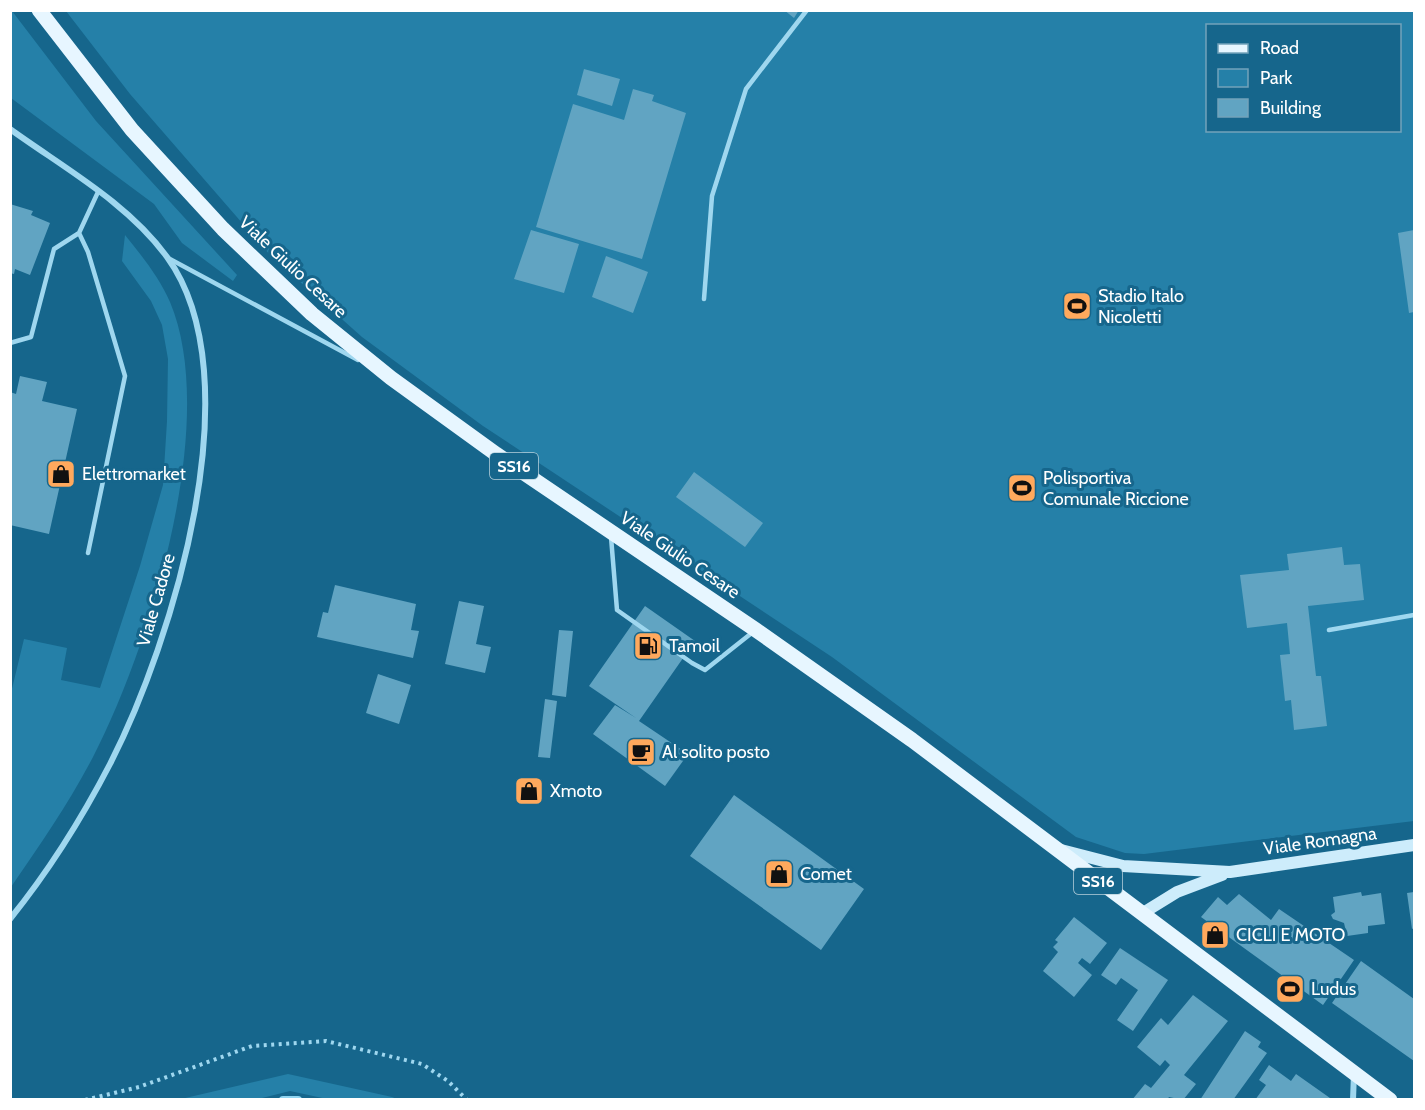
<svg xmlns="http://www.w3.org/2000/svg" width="1425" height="1110" font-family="Cabin,sans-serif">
<rect width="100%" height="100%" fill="#16668c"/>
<path fill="#2580a8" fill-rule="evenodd" d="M12,11L96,121L237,275L233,281L182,243L154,204L11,98Z
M66,11H1414V821L1144,854L1125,853L1076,837L832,657L483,426L362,337L270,255L130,94ZM1208,26H1400V130H1208Z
M125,235C142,256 159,277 170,302C220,421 150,647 93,757C69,803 40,845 11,887L10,697L24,639L67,648L61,680L100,688L140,566L163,485L167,421L168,359L162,325L151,301L122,261Z
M288,1074L392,1097L397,1099H327L290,1091L258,1099H181Z"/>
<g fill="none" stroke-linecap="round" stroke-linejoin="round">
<path stroke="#91d6f2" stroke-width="8" d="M283,1100H298"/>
</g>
<path fill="#61a4c2" d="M784,10H799L794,18Z
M584,69L620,79L612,106L577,95Z
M633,89L654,95L652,101L686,113L642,259L536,227L573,104L624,120Z
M10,204L33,211L31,215L50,223L30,275L15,269L14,274L10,273Z
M531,230L579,244L564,293L514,279Z
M1414,230V312L1409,313L1398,233Z
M606,256L648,272L633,313L592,297Z
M20,376L47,382L42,401L77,409L49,534L10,525V392L16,394Z
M694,472L763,523L745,547L676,497Z
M1342,547L1344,565L1360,564L1364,600L1308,606L1316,676H1321L1327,726L1294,730L1291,700L1285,701L1280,655L1290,654L1287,623L1247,628L1240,575L1289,570L1287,554Z
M335,585L416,604L411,630L419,631L413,658L317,637L323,612L328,613Z
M459,601L484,606L476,644L491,647L485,673L445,664Z
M645,606L695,641L639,721L688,754L665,786L593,734L615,705L636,718L589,686Z
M559,630L573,631L566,697L552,695Z
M378,674L411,685L399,724L366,713Z
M545,699L557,701L550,758L538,757Z
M734,795L864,889L821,950L690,856Z
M1361,892L1362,896L1381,893L1385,924L1368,926V933L1347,936L1344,923L1333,919L1331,915L1335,912L1333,897Z
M1414,892V928L1412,929L1407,893Z
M1239,894L1271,920L1279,909L1354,960L1323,1005L1201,917L1218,897L1227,905Z
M1074,917L1107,943L1090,964L1082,958L1078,963L1092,975L1074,997L1043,971L1058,952L1053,947L1058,942L1055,940Z
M1120,948L1168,980L1133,1031L1117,1020L1138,990L1121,978L1116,985L1101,975Z
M1361,961L1414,999V1061L1332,1003Z
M1193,995L1228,1021L1184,1075L1196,1084L1183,1100L1169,1097L1167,1100H1132L1145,1084L1151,1088L1170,1065L1165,1060L1160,1066L1137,1047L1161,1018L1168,1025Z
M1245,1031L1261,1042L1258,1047L1267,1053L1233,1100H1200Z
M1269,1065L1291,1081L1296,1074L1330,1098L1255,1100L1266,1085L1259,1080Z"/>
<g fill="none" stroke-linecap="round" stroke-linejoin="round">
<path stroke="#9fd7ef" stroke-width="4" stroke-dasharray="3 4.5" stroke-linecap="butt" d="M85,1100L139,1087L252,1046L326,1041L422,1064L448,1081L467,1100"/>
<path stroke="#9fd7ef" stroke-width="4.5" d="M168,258L358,360
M704,299L712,196L746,89L807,10
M10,343L31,337L54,249L79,233
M611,537L617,610L692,663L705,670L753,632
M88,553L125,376L88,252L79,233L98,192
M1329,630L1414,615"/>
<path stroke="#9fd7ef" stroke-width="6" d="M10,129C64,168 128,203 167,257C255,378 172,643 110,764C82,818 48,872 10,919
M1353,1100L1354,1073"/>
<path stroke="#cdecfb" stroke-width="12" d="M1061,850L1123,866L1230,872L1414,845
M1143,913L1177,892L1222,875"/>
<path stroke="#e7f6ff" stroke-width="15" d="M39,10L132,130L223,229L312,314L391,378L496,454L756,630L912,740L1390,1100"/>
</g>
<defs>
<g id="stadium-square" transform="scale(1.5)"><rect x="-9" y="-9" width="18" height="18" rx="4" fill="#ffa95d" stroke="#16668c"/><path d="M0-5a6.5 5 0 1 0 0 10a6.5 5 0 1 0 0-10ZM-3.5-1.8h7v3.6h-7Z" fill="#111"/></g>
<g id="shop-square" transform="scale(1.5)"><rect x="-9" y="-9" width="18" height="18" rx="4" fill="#ffa95d" stroke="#16668c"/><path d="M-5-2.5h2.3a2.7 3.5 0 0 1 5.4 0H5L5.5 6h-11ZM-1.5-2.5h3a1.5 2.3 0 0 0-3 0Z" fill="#111"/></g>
<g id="fuel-square" transform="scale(1.5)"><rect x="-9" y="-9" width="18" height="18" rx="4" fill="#ffa95d" stroke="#16668c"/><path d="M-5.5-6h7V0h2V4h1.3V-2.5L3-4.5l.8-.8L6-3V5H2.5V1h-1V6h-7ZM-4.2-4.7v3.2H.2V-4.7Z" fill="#111"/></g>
<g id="cafe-square" transform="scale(1.5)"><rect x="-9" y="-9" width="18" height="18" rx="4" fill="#ffa95d" stroke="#16668c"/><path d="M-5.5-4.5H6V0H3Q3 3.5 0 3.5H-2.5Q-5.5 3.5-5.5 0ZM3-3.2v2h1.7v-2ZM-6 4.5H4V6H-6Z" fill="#111"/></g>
</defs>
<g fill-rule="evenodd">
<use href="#stadium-square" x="1077" y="306"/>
<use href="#shop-square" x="61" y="474"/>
<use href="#stadium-square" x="1022" y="488"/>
<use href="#fuel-square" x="648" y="646"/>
<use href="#cafe-square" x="641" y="752"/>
<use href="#shop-square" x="529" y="791"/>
<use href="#shop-square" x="779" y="874"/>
<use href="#shop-square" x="1215" y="935"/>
<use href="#stadium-square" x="1290" y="989"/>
</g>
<g text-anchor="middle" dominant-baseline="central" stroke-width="6" stroke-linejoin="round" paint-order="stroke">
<g fill="#16668c" stroke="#b9d1dc" stroke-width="1.5">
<rect x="490" y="453" width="48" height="26" rx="4.5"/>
<rect x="1074" y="868" width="48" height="26" rx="4.5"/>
</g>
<g font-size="16" font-weight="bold" fill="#fff">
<text x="514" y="466">SS16</text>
<text x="1098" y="881">SS16</text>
</g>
<g font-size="18" fill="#fff" stroke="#16668c">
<text transform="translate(293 267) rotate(43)">Viale Giulio Cesare</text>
<text transform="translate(680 555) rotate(34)">Viale Giulio Cesare</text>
<text transform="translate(156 600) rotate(-74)">Viale Cadore</text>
<text transform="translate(1320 841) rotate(-8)">Viale Romagna</text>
</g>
<g font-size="18" fill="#fff" stroke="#16668c" text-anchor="start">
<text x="1098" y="296">Stadio Italo<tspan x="1098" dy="21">Nicoletti</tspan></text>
<text x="82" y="474">Elettromarket</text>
<text x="1043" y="478">Polisportiva<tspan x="1043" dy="21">Comunale Riccione</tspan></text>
<text x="669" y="646">Tamoil</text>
<text x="662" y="752">Al solito posto</text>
<text x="550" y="791">Xmoto</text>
<text x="800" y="874">Comet</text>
<text x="1236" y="935">CICLI E MOTO</text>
<text x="1311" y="989">Ludus</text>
</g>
</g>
<rect width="1425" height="1110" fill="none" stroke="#ffffff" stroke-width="24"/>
<rect x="1206" y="24" width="195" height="108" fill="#16668c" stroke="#73a3ba" stroke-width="1.5"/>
<rect x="1218" y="44" width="30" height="9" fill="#e7f6ff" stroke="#73a3ba" stroke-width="1.5"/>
<text x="1260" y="54" font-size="18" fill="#ffffff">Road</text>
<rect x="1218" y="69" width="30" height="18" fill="#2580a8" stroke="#73a3ba" stroke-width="1.5"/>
<text x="1260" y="84" font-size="18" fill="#ffffff">Park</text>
<rect x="1218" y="99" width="30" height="18" fill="#61a4c2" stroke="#73a3ba" stroke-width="1.5"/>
<text x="1260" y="114" font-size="18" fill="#ffffff">Building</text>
</svg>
